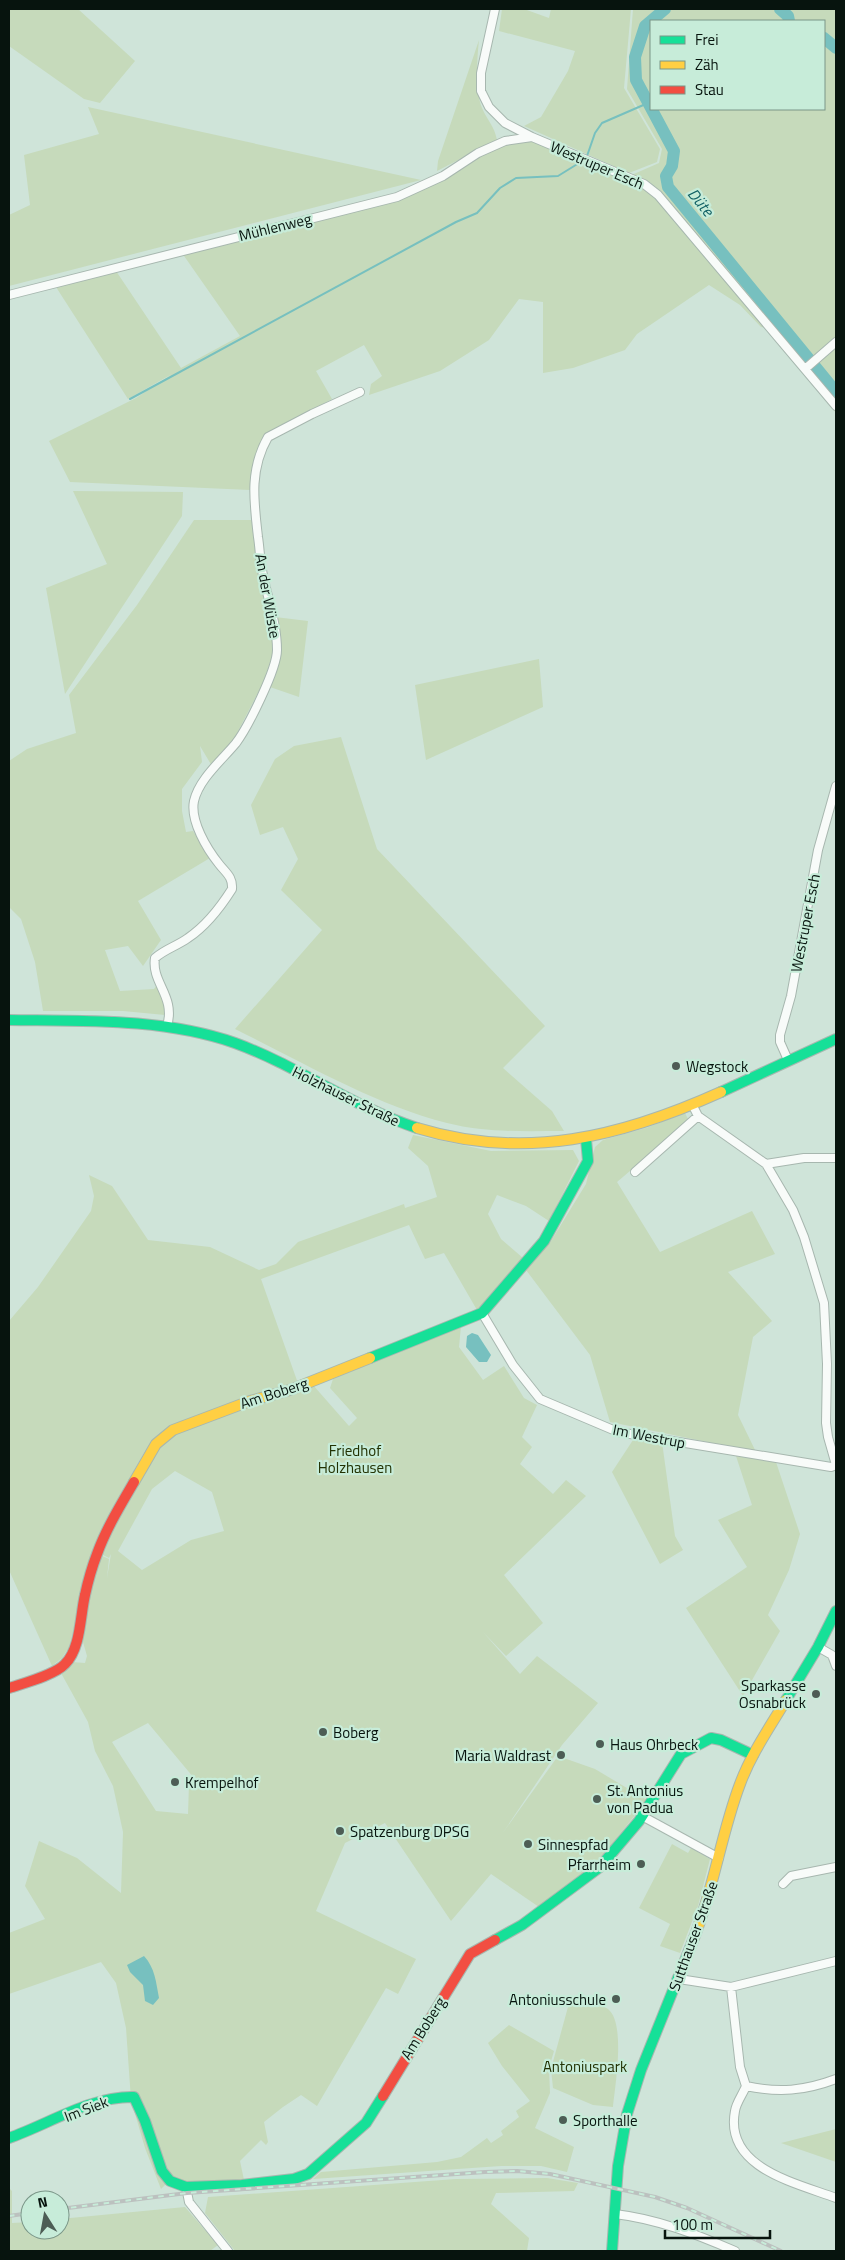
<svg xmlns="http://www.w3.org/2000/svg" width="845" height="2260" font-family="'Titillium Web',sans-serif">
<rect width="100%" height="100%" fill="#cfe4d9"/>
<path fill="#c6dabb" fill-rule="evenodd" d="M9,9H78L135,61L100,103L84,99L9,46Z
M502,9H524L549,18L551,9H631L624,88L660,149L657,162L629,173L524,126L541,117L568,71L575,51L499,31Z
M633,9H836V413L766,328L761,327L740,305L709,285L637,334L625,350L573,368L543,373V302L519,299L489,340L440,371L369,395L371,384L382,376L364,345L316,371L332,399L265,435L250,490L70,482L49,441L136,398L172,374L128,399L56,287L116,271L181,368L240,336L182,253L417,189L478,153L532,137L627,177L659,163L662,149L627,89ZM651,21H824V109H651Z
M479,40C477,58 475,91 482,108C487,120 494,125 497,140L437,171L438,161Z
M88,107L421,180L9,286V215L30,205L24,155L99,134Z
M73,491L183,492L182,516L65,694L46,588L107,564Z
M194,520H253L259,572L274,651L263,683L234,739L212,766L200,746L202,762L182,789V811L186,832L193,831L210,858L138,901L161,940L143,966L128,946L105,950L120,991L154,989L157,985L163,997L165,1015L123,1011H43L35,962L21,919L9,907V761L27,749L76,733L69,695L137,605Z
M275,617L308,621L299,697L267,686L279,656Z
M539,659L543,707L426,760L415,685Z
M341,737L377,849L545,1026L503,1068L552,1111L564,1131C525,1131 486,1133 447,1123C375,1105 302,1062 235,1029L322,930L281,890L298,859L283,827L260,835L251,805L275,759L294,746Z
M685,1113L689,1121L617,1182L660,1252L752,1211L775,1254L728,1272L772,1321L753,1337L738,1415L756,1452L610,1422L590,1355L526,1270L551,1241L586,1184L595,1147L603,1140L646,1128Z
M413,1135L491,1151L573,1150L579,1161L549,1221L526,1206L497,1195L488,1214L501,1239L523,1258L477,1310L444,1253L425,1259L409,1225L261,1279L300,1389L313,1385L349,1426L357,1418L330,1388L333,1379L461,1326L459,1347L483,1380L504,1366L524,1398L537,1405L522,1437L532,1447L520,1464L553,1494L566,1480L586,1496L504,1575L543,1623L506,1656L483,1632L520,1674L537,1656L598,1703L562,1745L502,1834L558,1756L595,1769L647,1800L596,1864L539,1907L491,1874L451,1921L385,1823L345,1843L316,1911L416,1959L398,1994L386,1988L317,2106L301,2095L283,2107L264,2122L268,2142L266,2145L261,2140L240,2161L244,2180L191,2184L173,2177L161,2189L145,2148L131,2100L126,2028L116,1983L101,1962L9,1994V1933L45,1919L25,1886L39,1841L77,1858L121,1893L123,1832L113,1786L95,1751L88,1722L61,1673L72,1662L85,1663L87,1656L81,1635L100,1555L109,1559L107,1578L111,1554L109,1558L101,1554L106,1540L151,1459L145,1451L129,1479L92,1558L69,1647L62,1658L52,1666L9,1570V1321L38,1287L91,1211L94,1196L89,1175L112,1186L148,1240L210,1247L259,1270L276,1264L298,1242L404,1204L405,1208L437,1197L428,1166L408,1148ZM175,1471L212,1492L224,1531L191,1540L142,1570L118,1551L152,1489ZM148,1723L194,1778L189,1784L188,1814L156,1811L112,1742Z
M633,1440L662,1442L675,1536L683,1550L660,1564L612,1472Z
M736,1456L776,1462L800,1534L789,1570L768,1615L780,1631L743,1696L686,1608L747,1567L718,1520L752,1505Z
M672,1844L688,1853L691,1848L710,1859L698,1906L680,1953L660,1946L670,1924L639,1908Z
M571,1996C580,1999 601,2004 608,2009C626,2023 615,2086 613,2107L593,2105L553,2088L551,2069Z
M509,2025L554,2051L549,2068L550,2093L535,2128L574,2147L567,2172L541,2166H501L313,2179L321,2172L437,2162L461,2157L487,2138L491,2143L503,2135L501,2131L519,2117L516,2111L530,2101L502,2066L488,2043Z
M836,2129V2162L781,2143Z
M547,2178L578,2183L574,2191L496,2193L491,2204L529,2238L527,2251H235L205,2213L208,2197L456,2179Z
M9,2188L12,2191V2223L30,2222V2230H60V2219L185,2207L218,2245L210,2251H9Z"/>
<path fill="#77c0bf" d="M472,1333L478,1335L491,1355L487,1362H479L466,1347L467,1336Z
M144,1956C155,1968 156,1982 159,1998L153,2005L145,2001L143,1985L130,1972L127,1965Z"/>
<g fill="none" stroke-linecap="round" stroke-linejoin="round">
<path stroke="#77c0bf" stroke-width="2" d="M587,156L595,133L602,123L648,103
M130,399L456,222L477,213L500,188L516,178L558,176L579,163"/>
<path stroke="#77c0bf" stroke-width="12" d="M665,9L645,26L635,57L636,80L674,151L672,166L666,176L668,187L836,392
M780,9L788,16L789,21
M824,38L836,48"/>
<g stroke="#a7b7af" stroke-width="10">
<path id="street" d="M495,9L481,73V91L489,107L505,123L532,137L644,184L658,195L836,406
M9,295L397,197L443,176L478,153L505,141L532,137
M805,369L836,342
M167,1026C176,996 151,983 155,958C165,949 177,946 188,938C206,926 220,908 232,889C233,877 226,873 219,864C207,849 190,821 194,801C199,779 222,760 236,743C248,727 277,669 277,650C277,625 268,599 263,575C260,563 260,550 258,537C254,502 249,470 268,437L312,414L360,392
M788,1060L780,1042V1035L791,996L818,850L836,786
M692,1104L698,1116L766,1164L793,1210L804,1237L824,1303L827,1364L826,1423L828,1437L836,1465
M766,1164L804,1158H836
M635,1172L698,1116
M482,1313L513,1365L540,1399L618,1432L831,1467L836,1465
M818,1647L832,1655L836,1666
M642,1816L719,1858
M783,1884L791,1876L836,1867
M679,1979L731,1987L836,1961
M731,1987L740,2067L746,2086
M836,2079C804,2091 779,2093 746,2086C743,2094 736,2103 735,2111C724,2168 796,2183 836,2198
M186,2187L189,2202L228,2251
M615,2214C657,2219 696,2234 735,2251"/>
</g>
<g stroke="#a7b7af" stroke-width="12">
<path id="fast" d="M9,1020C84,1021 163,1018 235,1043C298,1066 353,1107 417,1128
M721,1092L836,1039
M370,1358L482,1313L544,1241L588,1161L586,1139
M786,1700L818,1647L836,1611
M495,1940L522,1925L600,1867L639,1821L681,1754L711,1738L721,1740L753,1755
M9,2138C49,2124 91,2096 134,2097L145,2121L162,2171L170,2181L186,2187L242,2185L294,2179L308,2174L366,2123L383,2096
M612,2251L618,2166L627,2114L641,2070L694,1938"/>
</g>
<g stroke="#a7b7af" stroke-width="12">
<path id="slow" d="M417,1128C525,1161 621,1137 721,1092
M134,1482L156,1444L173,1430L250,1401L290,1390L370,1358
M694,1938C714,1888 721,1834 740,1784C751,1754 770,1727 786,1700"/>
</g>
<g stroke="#a7b7af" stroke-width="12">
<path id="jam" d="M9,1688C24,1683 55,1675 65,1664C81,1648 80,1616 85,1595C88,1581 92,1567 97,1554C106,1529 120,1506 134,1482
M383,2096L470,1954L495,1940"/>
</g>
<use href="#street" stroke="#f8fbf9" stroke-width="8"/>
<use href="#fast" stroke="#16e098" stroke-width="10"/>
<use href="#slow" stroke="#ffcf43" stroke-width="10"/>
<use href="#jam" stroke="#f24e42" stroke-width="10"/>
<g stroke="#bcc1bf" stroke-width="4">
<path id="rail" d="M60,2209L187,2193L485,2172L517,2171L550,2174L655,2197L687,2208L781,2251
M9,2216L30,2213"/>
</g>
<use href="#rail" stroke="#c7ecd9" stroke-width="2" stroke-dasharray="5.5" stroke-linecap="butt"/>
</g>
<g fill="#4d5d55" stroke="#c7ecd9" stroke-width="2">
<circle cx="676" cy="1066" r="5"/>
<circle cx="816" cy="1694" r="5"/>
<circle cx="323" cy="1732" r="5"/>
<circle cx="600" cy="1744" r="5"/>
<circle cx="561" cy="1755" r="5"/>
<circle cx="175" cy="1782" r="5"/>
<circle cx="597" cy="1799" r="5"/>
<circle cx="340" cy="1831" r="5"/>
<circle cx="528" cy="1844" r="5"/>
<circle cx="641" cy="1864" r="5"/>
<circle cx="616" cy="1999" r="5"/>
<circle cx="563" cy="2120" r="5"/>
</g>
<g text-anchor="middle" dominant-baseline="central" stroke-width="4.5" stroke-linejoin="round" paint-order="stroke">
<g font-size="15" fill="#07140e" stroke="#c7ecd9">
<text transform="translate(597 165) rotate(23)">Westruper Esch</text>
<text transform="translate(275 227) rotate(-14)">Mühlenweg</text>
<text transform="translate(268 596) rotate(80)">An der Wüste</text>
<text transform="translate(805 923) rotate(-79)">Westruper Esch</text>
<text transform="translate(346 1096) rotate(26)">Holzhauser Straße</text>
<text transform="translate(274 1393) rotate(-18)">Am Boberg</text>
<text transform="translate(649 1436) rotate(11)">Im Westrup</text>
<text transform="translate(693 1936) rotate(-70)">Sutthauser Straße</text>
<text transform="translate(423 2028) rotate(-58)">Am Boberg</text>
<text transform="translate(86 2109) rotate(-21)">Im Siek</text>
</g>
<g font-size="15" fill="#07140e" stroke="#c7ecd9" text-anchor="start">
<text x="686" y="1066">Wegstock</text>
<text x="806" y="1685" text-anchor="end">Sparkasse<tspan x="806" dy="17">Osnabrück</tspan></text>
<text x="333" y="1732">Boberg</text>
<text x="610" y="1744">Haus Ohrbeck</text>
<text x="551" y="1755" text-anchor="end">Maria Waldrast</text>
<text x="185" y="1782">Krempelhof</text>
<text x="607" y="1790">St. Antonius<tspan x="607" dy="17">von Padua</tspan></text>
<text x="350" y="1831">Spatzenburg DPSG</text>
<text x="538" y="1844">Sinnespfad</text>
<text x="631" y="1864" text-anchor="end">Pfarrheim</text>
<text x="606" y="1999" text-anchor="end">Antoniusschule</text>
<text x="573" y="2120">Sporthalle</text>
</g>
<g font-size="15" fill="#223102" stroke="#c7ecd9">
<text x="355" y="1450">Friedhof<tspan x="355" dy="17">Holzhausen</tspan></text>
<text x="585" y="2066">Antoniuspark</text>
</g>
<g font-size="16" font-style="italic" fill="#126165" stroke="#c7ecd9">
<text transform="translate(701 202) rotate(51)">Düte</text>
</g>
</g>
<rect width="845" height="2260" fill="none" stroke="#07140e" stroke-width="20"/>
<rect x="650" y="20" width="175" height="90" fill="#c7ecd9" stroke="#7a9688"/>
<rect x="660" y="36" width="25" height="8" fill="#16e098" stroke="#7a9688"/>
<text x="695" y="45" font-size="15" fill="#07140e">Frei</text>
<rect x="660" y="61" width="25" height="8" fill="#ffcf43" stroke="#7a9688"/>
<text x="695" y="70" font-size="15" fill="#07140e">Zäh</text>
<rect x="660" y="86" width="25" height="8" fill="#f24e42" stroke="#7a9688"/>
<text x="695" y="95" font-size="15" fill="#07140e">Stau</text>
<g transform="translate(45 2215) rotate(349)"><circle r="24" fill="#c7ecd9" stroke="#7a9688"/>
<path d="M0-4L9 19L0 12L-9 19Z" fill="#4d5d55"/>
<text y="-8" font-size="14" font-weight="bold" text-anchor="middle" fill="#07140e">N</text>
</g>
<path d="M665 2230v8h105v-8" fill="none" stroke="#07140e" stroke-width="2.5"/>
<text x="672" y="2230" font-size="15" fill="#07140e" stroke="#c7ecd9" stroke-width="4" paint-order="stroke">100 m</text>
</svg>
